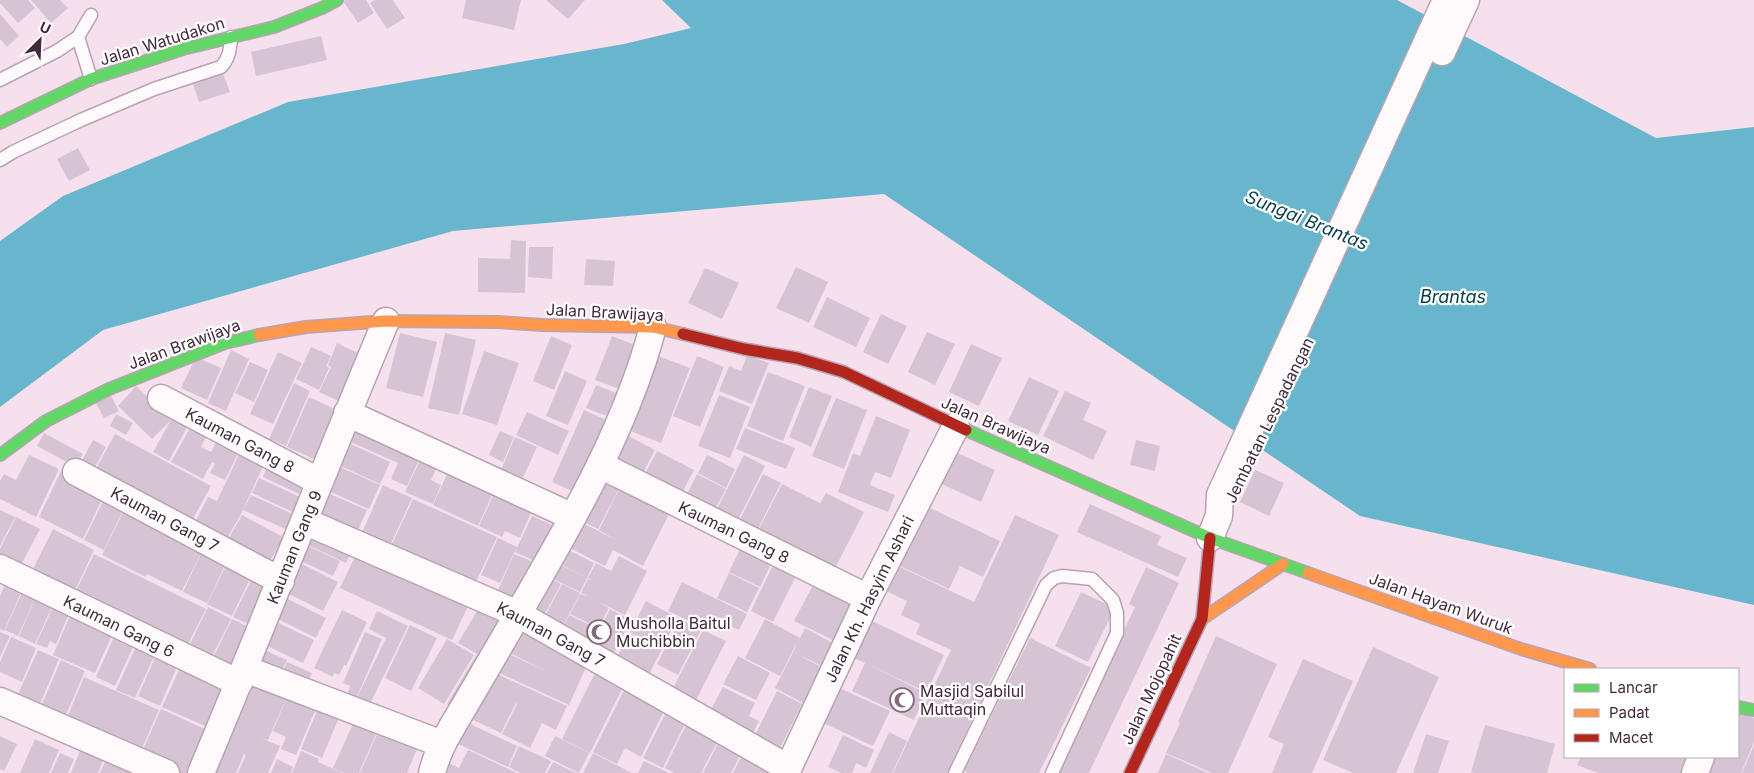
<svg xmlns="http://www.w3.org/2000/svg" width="1754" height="773" font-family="Inter,sans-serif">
<rect width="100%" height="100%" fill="#f6e0ee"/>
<path fill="#68b6cd" d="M662,0H1397L1656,138L1754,127V605L1360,516L884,194L453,231L103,330L0,407V241L63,196L288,102L624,44L691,28Z"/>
<path fill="#d6c4d5" d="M0,0H28L35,8L18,23L0,3Z
M31,0H60L68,8L51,23Z
M345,0H366L374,13L358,23L343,1Z
M375,0H393L405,18L387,29L370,3Z
M466,0H521L514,30L462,18Z
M546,0H585L568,19Z
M0,14L19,36L7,47L0,39Z
M321,36L327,60L256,76L251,52Z
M222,71L230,92L199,102L192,81Z
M78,148L90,170L69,181L57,159Z
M511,240L526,241L525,293L478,292V258L510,259Z
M529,247H553L552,279L528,277Z
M586,259L615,261L613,286L584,285Z
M796,267L828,282L809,323L776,308Z
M705,268L739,283L722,319L688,303Z
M827,297L870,318L856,347L813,327Z
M881,314L907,326L888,364L863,352Z
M927,332L955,344L935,385L908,372Z
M400,333L437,342L423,397L386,388Z
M445,333L476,340L459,415L428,408Z
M551,336L572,345L554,390L533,381Z
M612,336L642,348L625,391L595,380Z
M337,343L362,355L341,402L319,392L331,367L328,365Z
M971,344L1002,358L979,406L949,392Z
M311,347L331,356L326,366L329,368L319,390L296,379Z
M231,350L249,359L226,411L208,403Z
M484,351L519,363L497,425L462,414Z
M278,352L302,363L273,424L250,414Z
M653,354L690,368L661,443L623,428Z
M747,355L769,363L752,404L719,391L729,366L741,371Z
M697,356L724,367L700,427L673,416Z
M196,357L221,368L207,400L181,388Z
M250,362L268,370L254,402L235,393Z
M565,371L587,381L568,425L546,416Z
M768,372L805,386L783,441L747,426Z
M1029,377L1059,391L1038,435L1008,421Z
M294,383L310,391L286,446L269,439Z
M596,385L624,396L615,419L586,408Z
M136,386L171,419L176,409L192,418L169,461L153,452L171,420L152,439L118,406Z
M809,387L832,396L811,447L789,437Z
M1065,391L1091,403L1083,420L1107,431L1093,460L1043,436Z
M719,395L750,407L730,458L698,446Z
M111,396L119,411L104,418L96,403Z
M309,397L343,413L321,462L287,447Z
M836,398L867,410L844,469L812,456Z
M584,410L615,424L583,496L552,482Z
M527,412L569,431L558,455L516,435Z
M116,414L133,423L126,435L110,426Z
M876,416L910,430L891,478L875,472L870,485L895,495L888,512L838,492L853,453L860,456Z
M195,419L211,427L201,447L211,452L220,434L242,445L225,480L210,473L215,464L212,462L203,479L188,471L191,467L188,471L171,462Z
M353,419L423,451L407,486L391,479L398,463L344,439Z
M745,428L795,448L786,469L736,449Z
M500,431L514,437L503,462L489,455Z
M621,432L655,450L639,481L606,464Z
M44,433L83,454L76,467L37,446Z
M115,434L211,486L188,528L92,476Z
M515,437L537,447L522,480L501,470Z
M93,440L106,447L93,471L80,464Z
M342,440L390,462L380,484L332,462Z
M1136,440L1160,446L1155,471L1130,465Z
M243,446L267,458L240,516L223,545L192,528L208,497L217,501Z
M949,449L995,470L981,502L935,481Z
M657,451L694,470L679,499L642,480Z
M424,452L441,459L431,480L441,485L433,504L405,492Z
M29,455L59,469L36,517L0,499V481L4,474L16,480Z
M707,455L735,469L726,488L698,473Z
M744,455L765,466L735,526L714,515Z
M269,462L306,479L299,494L263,477Z
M333,464L380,485L369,509L322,488Z
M602,470L623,481L598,529L577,519Z
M1255,470L1284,483L1269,516L1240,502Z
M61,471L105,493L83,539L39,517Z
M448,472L493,493L478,526L433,505Z
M697,474L726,489L713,513L685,498Z
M763,474L781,483L754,537L736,527Z
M259,478L304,499L297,514L252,493Z
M623,481L673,506L643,566L613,550L605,566L560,543L573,518L618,541L599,530Z
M782,484L820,503L826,493L864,512L832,574L756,535Z
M383,485L412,498L388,550L360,537Z
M497,487L535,503L520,538L505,531L502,537L479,526Z
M325,492L367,510L354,539L312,521Z
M106,495L126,504L104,550L84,540Z
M251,495L297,516L290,531L243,510Z
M413,499L497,537L475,584L391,546Z
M1090,504L1161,536L1157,545L1187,558L1178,577L1077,532Z
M126,506L205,545L182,591L147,574L146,577L102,555Z
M930,508L1000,541L983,577L960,566L949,589L898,565L914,530L918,532Z
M0,510L15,517L0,546Z
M242,515L283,537L267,567L225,545Z
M1015,515L1059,535L947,773H893L951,650L916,634L920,624L901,615L907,601L886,591L898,566L974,602Z
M532,516L555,526L539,563L515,552Z
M16,517L40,529L21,565L0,555V549Z
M315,528L354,546L346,563L308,545Z
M53,529L94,550L71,599L40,584L45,575L33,569Z
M498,538L517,547L500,583L481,575Z
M205,545L229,557L207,603L183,592Z
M559,545L594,563L587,578L552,560Z
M308,546L340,561L333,576L301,561Z
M740,549L771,564L760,587L729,572Z
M358,550L470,602L452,640L340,588Z
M94,554L206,609L184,652L73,597Z
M514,554L538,564L521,600L498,590Z
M619,556L647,571L625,615L599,602L609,608L598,628L570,614L580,594L588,596L581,593L588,579L592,580L588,578L596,563L611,571Z
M229,559L254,571L232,616L207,604Z
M552,561L587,578L580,592L545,575Z
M300,563L338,582L323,611L285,592Z
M773,565L796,576L773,622L751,611Z
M1146,567L1179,583L1089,773H1056L1135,607L1129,604Z
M255,572L277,583L255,627L233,617Z
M729,573L759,588L747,612L717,598Z
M544,575L561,584L541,621L525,612Z
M7,580L23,588L4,631L0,629V596Z
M682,582L747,614L739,630L710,616L704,628L668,611Z
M562,584L580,593L561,630L542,622Z
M813,585L853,605L835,641L794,621Z
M24,588L37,594L18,636L5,630Z
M1081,592L1115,608L1088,662L1055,646Z
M280,595L326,618L316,638L270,615Z
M35,599L52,607L35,644L19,636Z
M646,601L678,618L662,648L630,632Z
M480,606L509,624L458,710L447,704L477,654L458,643Z
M53,607L69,614L56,644L50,641L47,648L36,644Z
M208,607L231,619L212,657L189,646Z
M610,609L631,620L610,660L591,646Z
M342,610L367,622L346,666L344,665L339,675L334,673L333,677L314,668Z
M72,611L113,633L95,673L53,655Z
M377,611L408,626L366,712L353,706L386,638L369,629Z
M569,615L598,629L588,648L560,634Z
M232,619L257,631L235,674L211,662Z
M680,619L701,630L678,675L657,664Z
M765,619L800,638L805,628L833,643L822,666L793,652L798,640L780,676L745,658Z
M520,620L591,656L569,705L495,671L505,652L550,673L506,651Z
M870,620L944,655L927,692L852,657Z
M274,621L314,640L303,663L263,644Z
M410,625L437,638L411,691L385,678Z
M703,630L726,641L693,706L670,694Z
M0,632L10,636L0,657Z
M365,632L382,639L356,699L347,695L350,686L343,683Z
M630,633L662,649L647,678L615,661Z
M1216,636L1277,664L1228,773H1212L1166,753L1180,723L1178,722Z
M11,637L36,648L22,682L0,672V662Z
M114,637L134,645L115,686L96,677Z
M1030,638L1091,668L1039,773H968L964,771Z
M447,639L474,655L444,704L418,688Z
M138,642L157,650L135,698L116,690Z
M1373,647L1439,677L1396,773H1353L1323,760Z
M260,648L287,660L278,679L252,668Z
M38,650L59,659L40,704L18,694Z
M158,651L180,660L160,706L138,696Z
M793,652L821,667L803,703L775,688Z
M738,656L770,673L756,700L723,684Z
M1303,659L1353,681L1312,773H1272L1284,744L1268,737Z
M61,660L85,671L62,724L38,713Z
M183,661L234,684L214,730L162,707Z
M287,662L312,673L304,690L280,679Z
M865,663L926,693L914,720L852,691Z
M495,673L567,706L556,730L542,723L530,748L514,740L528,709L514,740L502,734L517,704L516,703L501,733L473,720Z
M595,673L623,687L590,753L562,739Z
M249,674L289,692L268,740L261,738L280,746L268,773H238L246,755L244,754L236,773H208L230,724L235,726L228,723Z
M84,677L159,710L138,758L64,725Z
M723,687L755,703L749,716L759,721L750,739L707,717Z
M837,687L890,711L873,746L821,722Z
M625,688L665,709L641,757L625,748L617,764L593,752Z
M777,691L802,704L778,752L753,739Z
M289,692L318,704L296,755L281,749L286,737L273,731Z
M669,706L689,716L663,768L643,758Z
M161,709L181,718L178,723L181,718L211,732L193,773H176L141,754Z
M317,711L338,720L322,758L301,749Z
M1738,711L1754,718V742L1741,773H1707L1714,757H1738Z
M356,717L379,727L359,773H344L333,768Z
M690,717L722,733L701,773H674L665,768Z
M464,721L517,746L508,767L454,742Z
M1485,725L1555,744L1547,773H1475L1471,772Z
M378,732L417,749L407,773H360Z
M889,732L907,741L892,773H870Z
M1426,734L1449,741L1438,773H1413Z
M843,735L874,750L866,768L856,763L852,773H841L828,767Z
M0,736L17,744L4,771L0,769Z
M555,736L589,753L579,773L545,756Z
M35,739L59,750L49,773H20Z
M720,739L743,750L731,773H703Z
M1754,745V773H1742Z
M519,746L551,761L545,773H520L509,767Z
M81,748L104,758L98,773H71Z
M468,750L517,773H440L443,760L459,768Z
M301,751L319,759L318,762L343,773H292Z
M744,751L774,765L770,773H733Z
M60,753L74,759L68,773H51Z
M593,753L632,773H583Z
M1166,754L1208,773H1158Z
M1581,757H1689L1683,773H1598L1577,765Z
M277,759L293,767L291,773H271Z
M644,761L669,773H638Z
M105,762L131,773H100Z
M553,762L576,773H547Z"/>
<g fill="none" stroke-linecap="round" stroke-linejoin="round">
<g stroke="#b8a3b2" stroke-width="15">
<path id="lane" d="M78,37L91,79
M0,80L57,51L78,37L91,15
M0,160L13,152L81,120L154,89L221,67C230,57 230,49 231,37
M955,773L1046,585L1054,578L1062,576L1092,579L1113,600L1117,613V633L1052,773"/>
</g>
<g stroke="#b8a3b2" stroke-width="29">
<path id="street" d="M1442,52L1466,0
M161,398L320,482
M347,413L573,517
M600,465L868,598
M76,472L281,581
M304,521L518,614L788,768
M1210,538L1219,516L1220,495L1446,0
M0,568L239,683
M245,669L442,744
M0,701L166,773
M201,773C264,623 323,471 386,321
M432,773C438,748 452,727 465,705C479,681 493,657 507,633C563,536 624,436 653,327
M786,773L868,598L956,426
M1695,773L1701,757"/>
</g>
<g stroke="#b8a3b2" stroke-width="14">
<path id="fast" d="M0,123L91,79L183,49L274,27L322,8L337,0
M966,430L1210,538L1308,573
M0,455L46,421L109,389L225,343L259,335
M1738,707L1754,710"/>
</g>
<g stroke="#b8a3b2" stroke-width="14">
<path id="slow" d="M259,335L306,327L386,321L497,322L543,325L653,327L683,334
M1308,573L1521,649L1590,669
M1202,619L1283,564"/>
</g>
<g stroke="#b8a3b2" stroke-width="14">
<path id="jam" d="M683,334L744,349L797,358L844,372L966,430
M1130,773L1202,619L1210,538"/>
</g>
<use href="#lane" stroke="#fefafc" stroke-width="12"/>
<use href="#street" stroke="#fefafc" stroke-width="26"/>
<use href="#fast" stroke="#63d668" stroke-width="11"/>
<use href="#slow" stroke="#ff974d" stroke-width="11"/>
<use href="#jam" stroke="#b3261e" stroke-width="11"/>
</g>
<defs>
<g id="mosque-ring" transform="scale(1.25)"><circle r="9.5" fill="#fff" stroke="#816a7a" stroke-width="1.5"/><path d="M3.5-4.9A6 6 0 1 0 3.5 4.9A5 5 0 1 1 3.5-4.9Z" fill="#816a7a"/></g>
</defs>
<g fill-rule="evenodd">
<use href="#mosque-ring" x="599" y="632"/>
<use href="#mosque-ring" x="902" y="700"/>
</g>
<g text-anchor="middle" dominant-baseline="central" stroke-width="4.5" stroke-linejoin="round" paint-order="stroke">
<g font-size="16" fill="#422a3c" stroke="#fff">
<text transform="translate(162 41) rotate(-17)">Jalan Watudakon</text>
<text transform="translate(605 312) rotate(3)">Jalan Brawijaya</text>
<text transform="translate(184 344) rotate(-20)">Jalan Brawijaya</text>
<text transform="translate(1269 420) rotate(-64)">Jembatan Lespadangan</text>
<text transform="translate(996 425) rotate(24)">Jalan Brawijaya</text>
<text transform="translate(240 440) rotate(28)">Kauman Gang 8</text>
<text transform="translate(165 519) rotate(28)">Kauman Gang 7</text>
<text transform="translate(734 532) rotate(26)">Kauman Gang 8</text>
<text transform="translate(294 547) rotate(-68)">Kauman Gang 9</text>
<text transform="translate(869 599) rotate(-64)">Jalan Kh. Hasyim Ashari</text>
<text transform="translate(1441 603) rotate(20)">Jalan Hayam Wuruk</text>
<text transform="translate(119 626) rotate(26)">Kauman Gang 6</text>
<text transform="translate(551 634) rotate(28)">Kauman Gang 7</text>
<text transform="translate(1151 689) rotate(-65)">Jalan Mojopahit</text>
</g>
<g font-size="16" fill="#422a3c" stroke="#fff" text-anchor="start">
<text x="616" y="623">Musholla Baitul<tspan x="616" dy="18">Muchibbin</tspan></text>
<text x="920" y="691">Masjid Sabilul<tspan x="920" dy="18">Muttaqin</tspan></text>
</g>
<g font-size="18" font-style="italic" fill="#073d48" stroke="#fff">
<text transform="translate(1307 220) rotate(22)">Sungai Brantas</text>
<text x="1453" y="296">Brantas</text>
</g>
</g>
<rect x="1564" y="668" width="175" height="90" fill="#ffffff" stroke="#b3aab1"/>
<rect x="1574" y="684" width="25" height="8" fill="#63d668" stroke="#b3aab1"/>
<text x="1609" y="693" font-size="15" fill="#422a3c">Lancar</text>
<rect x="1574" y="709" width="25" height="8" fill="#ff974d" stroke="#b3aab1"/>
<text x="1609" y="718" font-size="15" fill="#422a3c">Padat</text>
<rect x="1574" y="734" width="25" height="8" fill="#b3261e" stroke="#b3aab1"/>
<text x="1609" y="743" font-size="15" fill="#422a3c">Macet</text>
<g transform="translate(40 40) rotate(24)" stroke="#ffffff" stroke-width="4" paint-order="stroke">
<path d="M0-4L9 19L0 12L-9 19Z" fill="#422a3c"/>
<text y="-8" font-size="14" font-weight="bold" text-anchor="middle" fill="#422a3c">U</text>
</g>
</svg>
